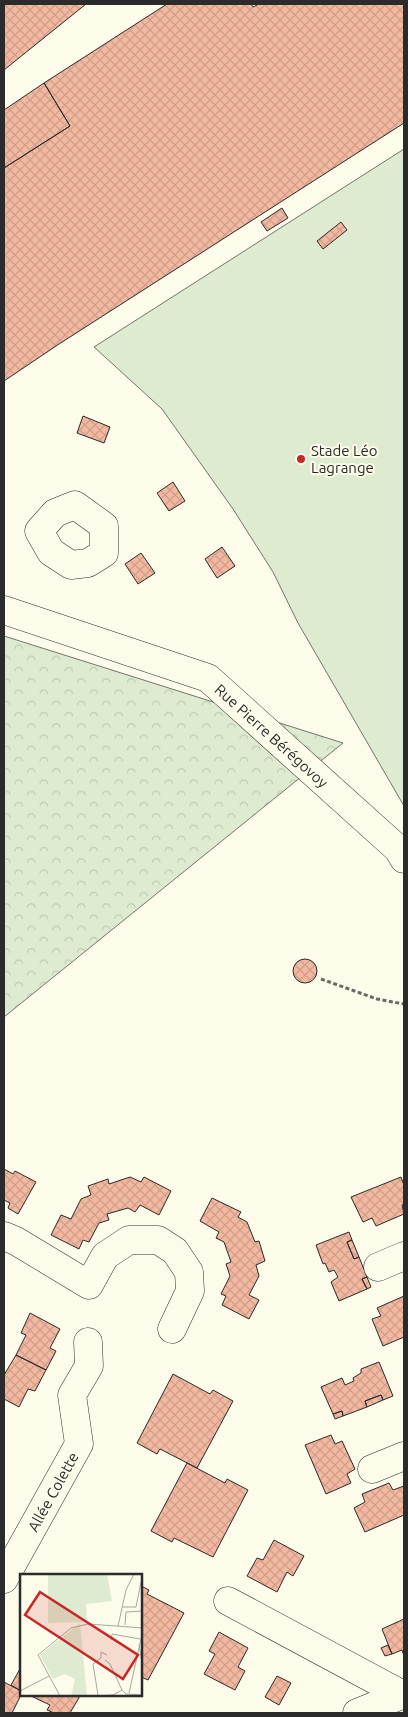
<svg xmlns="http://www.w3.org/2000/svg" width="408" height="1717" font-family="Ubuntu,sans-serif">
<defs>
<pattern id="forest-crowns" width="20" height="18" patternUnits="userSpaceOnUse" patternTransform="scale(1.25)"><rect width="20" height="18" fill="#deebd1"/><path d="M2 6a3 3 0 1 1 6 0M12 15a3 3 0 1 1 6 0" fill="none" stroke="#bfcab4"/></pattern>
<pattern id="building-cross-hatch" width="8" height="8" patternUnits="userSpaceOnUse" patternTransform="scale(1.25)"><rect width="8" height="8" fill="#f2b8a0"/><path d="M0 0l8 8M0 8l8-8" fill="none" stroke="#d09e8a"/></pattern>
</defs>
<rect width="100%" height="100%" fill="#fdfbea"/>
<path fill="url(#forest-crowns)" stroke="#74746e" d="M4,636L343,743L4,1017Z"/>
<path fill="#deebd1" stroke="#74746e" d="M404,149V806L298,623L273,572L233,509L162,409L94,347Z"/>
<path fill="url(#building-cross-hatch)" stroke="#2b2b2b" d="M4,4H86L4,70Z
M167,4H251L253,7L259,4H404V123L59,344L4,381V168L70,126L44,83Z
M44,83L70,126L4,168V110Z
M282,208L288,218L267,231L261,222Z
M341,222L347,230L323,249L317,241Z
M83,416L110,427L104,443L77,433Z
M173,482L185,501L169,511L157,493Z
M222,547L235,566L217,578L205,559Z
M141,553L155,573L138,584L125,564Z
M293 971a12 12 0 1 1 24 0a12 12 0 1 1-24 0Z
M4,1169L13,1174L15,1171L36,1182L18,1214L8,1208L10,1203L4,1200Z
M130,1177L141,1182L144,1177L171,1191L159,1215L140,1205L135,1212L128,1208L107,1214L109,1220L99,1223L89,1242L83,1240L79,1249L51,1235L61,1215L71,1219L81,1199L91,1195L88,1186L108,1179L109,1184Z
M401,1177L404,1185V1204L402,1205L404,1214L376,1226L372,1218L363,1222L351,1197Z
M212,1198L241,1212L238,1217L247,1222L255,1242L259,1241L265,1261L256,1265L259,1276L249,1295L259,1300L249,1319L222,1305L226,1296L221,1294L230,1276L226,1264L231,1262L224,1242L216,1238L219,1232L200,1221Z
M349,1232L352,1240L347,1242L354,1259L359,1257L367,1277L362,1279L367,1289L339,1301L331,1282L338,1277L334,1270L329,1272L325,1263L323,1264L316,1245Z
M352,1240L359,1257L354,1259L347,1242Z
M367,1277L371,1287L367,1289L362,1279Z
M404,1296V1337L383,1346L372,1319L381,1316L377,1308Z
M30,1313L60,1329L50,1348L56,1351L46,1370L16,1355L26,1335L21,1333Z
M16,1355L46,1370L35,1391L28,1389L19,1407L4,1399V1375Z
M379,1362L393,1396L383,1400L381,1395L365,1401L367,1407L343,1416L342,1411L333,1414L321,1387L342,1378L345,1385L354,1381L353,1378L361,1373V1369Z
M173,1374L210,1394L213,1390L233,1401L197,1468L160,1449L157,1454L137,1443Z
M381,1395L383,1400L367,1407L365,1401Z
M342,1411L343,1416L335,1419L333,1414Z
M331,1435L335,1444L342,1441L355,1469L347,1474L351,1483L326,1494L305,1445Z
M187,1463L225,1483L227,1479L248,1490L213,1557L174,1538L172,1542L151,1531Z
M389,1483L393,1490L404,1486V1515L365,1532L354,1508L365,1502L362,1494Z
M274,1540L304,1556L293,1576L287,1572L277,1592L247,1576L257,1558L263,1560Z
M141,1586L149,1590L147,1594L184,1613L148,1680L141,1677Z
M404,1619V1656L402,1650L392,1654L382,1629Z
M219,1632L248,1648L238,1667L245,1671L235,1690L204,1674L215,1654L209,1651Z
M388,1645L392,1654L385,1656L381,1648Z
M21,1667V1691L11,1685Z
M277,1676L291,1683L279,1705L265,1697Z
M4,1682L21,1691V1695L12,1713H4Z
M31,1696H80L70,1713H54L47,1710L50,1705Z"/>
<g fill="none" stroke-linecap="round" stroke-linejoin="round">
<g stroke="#2b2b2b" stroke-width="29">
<g id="minor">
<path d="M75,505L104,526V553L88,563L71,565L51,552L39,531L55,513Z"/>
<path id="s1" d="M4,610L208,678L398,849L404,859"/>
<path d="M4,1236L16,1241L89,1285L105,1256L129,1240H158L175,1251L189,1272L190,1291L172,1329"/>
<path d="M378,1267L404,1256"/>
<path d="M372,1469L404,1456"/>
<path id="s2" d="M4,1579L79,1444L72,1395L89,1366L88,1342"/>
<path d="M228,1601L403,1695"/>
<path d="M357,1713L404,1694"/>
</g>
</g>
<path stroke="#6a6964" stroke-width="3" stroke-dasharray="4 2.5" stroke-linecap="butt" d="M321,979L377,999L404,1004"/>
<use href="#minor" stroke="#fdfbea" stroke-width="28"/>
</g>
<circle fill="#c62828" stroke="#fdfbea" stroke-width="2" cx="301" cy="459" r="5"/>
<g text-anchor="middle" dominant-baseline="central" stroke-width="4" stroke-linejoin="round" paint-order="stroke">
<g font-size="15" fill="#2b2b2b" stroke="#fdfbea" text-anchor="start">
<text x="311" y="450">Stade Léo<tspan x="311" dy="17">Lagrange</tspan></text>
</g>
<g font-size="15" fill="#2b2b2b" stroke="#fdfbea">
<text stroke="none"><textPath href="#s1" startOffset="301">Rue Pierre Bérégovoy</textPath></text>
<text stroke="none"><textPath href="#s2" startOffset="100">Allée Colette</textPath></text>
</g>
</g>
<g transform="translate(20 1574)">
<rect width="122" height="122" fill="#fdfbea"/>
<path d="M60,49L67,122H51L55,105L45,100L33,105L20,81Z" fill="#deebd1"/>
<path d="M28,0H87L92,27L66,30L67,48L28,49Z" fill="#deebd1"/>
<path fill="none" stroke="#a9a89e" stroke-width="1" d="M102,33H116L121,8M105,51L106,38L123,37M98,52L106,16L114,0M91,66L92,60L120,65M119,70L122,89M85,86L90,90L102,116M0,117L29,102M109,119L123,56M78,121L73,90L81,84V78L87,81M40,122L18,81L51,54L68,50L123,54M75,122L93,121L102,116L106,120L123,121"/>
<path fill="#c62828" fill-opacity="0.15" stroke="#c62828" stroke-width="2.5" d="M20,18L118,81L103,105L5,41Z"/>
<rect width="122" height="122" fill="none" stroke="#2b2b2b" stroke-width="2.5"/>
</g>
<rect width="408" height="1717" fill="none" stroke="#2b2b2b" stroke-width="10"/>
</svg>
